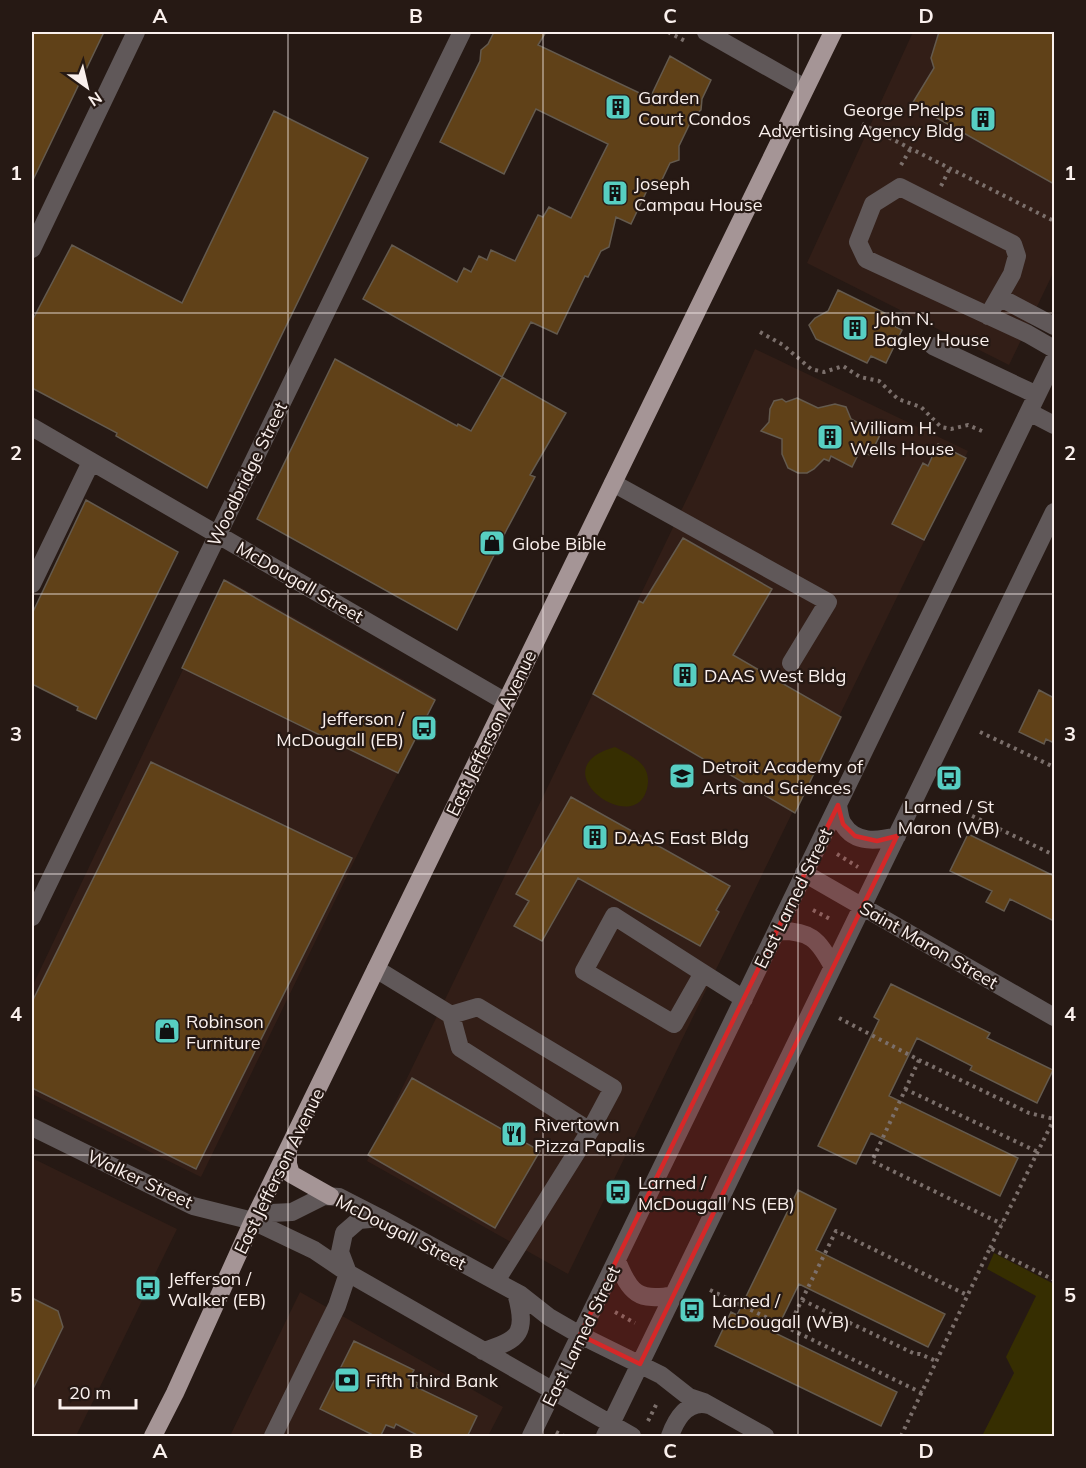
<svg xmlns="http://www.w3.org/2000/svg" width="1086" height="1468" font-family="Mulish,sans-serif">
<rect width="100%" height="100%" fill="#261914"/>
<path fill="#321e17" d="M913,32H1054V271L1009,365L807,263Z
M755,349L968,451L568,1274L367,1161L695,482Z
M226,579L436,698L381,806L201,1177L32,1094V987Z
M32,1158L177,1229L76,1436H32Z
M300,1292L503,1407L488,1436H230Z"/>
<path fill="#362e01" d="M615,747C629,755 649,762 648,782C643,845 534,769 615,747Z
M994,1253L1054,1284V1436H982L1014,1373L1006,1357L1036,1296L987,1269Z"/>
<path fill="#604118" stroke="#645a4e" stroke-width="1.5" d="M32,32H104L32,182Z
M494,32H546L538,45L650,98L670,56L711,80L702,99L701,110L693,117L679,146V160L670,163L659,186L651,182L631,224L616,217L609,247L601,251L588,277L585,276L557,334L531,322L502,377L363,299L392,245L457,282L464,268L471,272L479,256L487,260L491,250L515,261L538,215L543,217L549,207L571,218L608,144L536,109L504,174L440,142L480,61L481,50L488,44Z
M939,32H1054V184L912,104L934,68L931,58Z
M274,111L368,158L207,488L116,436L117,433L32,388V321L72,245L182,303Z
M838,290L885,313L882,320L902,330L886,363L871,356L867,363L816,339L809,325L815,318L828,311Z
M335,359L457,426L458,424L471,431L502,377L566,413L530,475L535,477L507,529L457,630L257,519Z
M797,398L818,408L835,404L846,407L851,419L880,435L870,455L860,451L852,467L831,456L829,461L824,459L814,469L807,473H798L788,468L782,454V439L761,431L769,422L770,409L774,401L782,399L786,402Z
M938,444L966,458L924,540L892,524L923,463L928,466Z
M86,500L178,552L96,719L77,710L78,707L32,684V614Z
M683,538L772,589L733,655L841,717L795,813L593,694L639,601L643,603Z
M224,580L435,700L398,773L182,668Z
M1039,690L1054,698V743L1046,739L1044,744L1019,732Z
M151,762L352,858L196,1169L32,1088V1002Z
M571,797L730,886L716,910L719,912L700,946L578,878L542,941L514,926L529,901L516,894Z
M968,834L1054,876V921L1010,899L1004,911L986,902L992,891L950,871Z
M891,984L990,1033L987,1038L1053,1070L1037,1103L970,1070L972,1066L917,1038L889,1096L1018,1158L1000,1196L871,1133L856,1164L818,1146L879,1020L874,1017Z
M412,1078L540,1151L495,1228L368,1155Z
M798,1190L836,1209L816,1250L945,1314L928,1347L799,1284L775,1333L897,1392L881,1426L715,1346L731,1312L737,1315Z
M32,1298L58,1311L63,1327L32,1391Z
M354,1341L414,1370L409,1379L418,1383L416,1387L477,1416L467,1437H421L396,1424L394,1428L386,1425L380,1437H377L320,1409Z"/>
<g fill="none" stroke-linecap="round" stroke-linejoin="round">
<path stroke="#7b6f6b" stroke-width="4" stroke-dasharray="3 4.5" stroke-linecap="butt" d="M668,32L687,42
M862,124L1054,221
M901,165L911,148
M941,186L950,168
M760,332L783,345L811,369L824,372L843,366L860,377L879,381L898,399L921,407L941,427L951,429L968,425L982,431
M980,732L1054,767
M945,803L1054,855
M837,854L858,867
M813,910L832,920
M839,1018L919,1060L1029,1113L1054,1119
M919,1060L872,1161L1002,1224
M905,1089L1038,1152
M990,1248L1054,1119
M710,1290L788,1328
M802,1300L915,1354H920L936,1361
M615,1312L635,1323
M922,1393L788,1328L836,1231L967,1295
M648,1421L658,1401
M556,1432L564,1436
M901,1436L990,1248L1054,1280"/>
<path stroke="#605859" stroke-width="18" d="M706,32L805,88
M32,249L136,32
M999,297L1054,326
M988,316L1012,274L1017,256L1013,244L900,187L873,204L858,242L866,259L1028,334L1054,349
M933,346L1037,395
M1029,412L1054,425
M32,427L506,702
M613,483L828,602L791,663
M32,584L91,462
M838,805C839,811 840,820 843,824C855,844 878,841 897,836
M804,873L1054,1017
M32,917L462,32
M777,931C810,930 818,939 833,967
M376,969L451,1015L460,1048L590,1131L496,1281
M703,973L674,1024L584,971L614,916L703,973L744,999
M451,1015L478,1007L613,1088L590,1131
M32,1127L193,1206L253,1221
M617,1261C630,1293 638,1302 674,1295
M483,1351C521,1340 527,1332 516,1293
M273,1436L337,1306L348,1273L340,1252L344,1233L359,1220L380,1218
M531,1436L1054,360
M605,1436L1054,512
M632,1436L348,1273L314,1250L253,1221L271,1213L292,1212L324,1196L339,1197L380,1218L521,1295L549,1317L580,1335L661,1375L689,1397L704,1402L765,1436
M670,1436C676,1419 688,1399 709,1405"/>
<path stroke="#a59596" stroke-width="18" d="M288,1150V1164L291,1174L330,1196
M153,1436L175,1393L253,1221L833,32"/>
</g>
<path fill="#d62828" fill-opacity="0.2" stroke="#d62828" stroke-width="4.5" stroke-linejoin="round" d="M838,805L843,824L855,836L877,841L897,836L640,1364L580,1335Z"/>
<path fill="none" stroke="#faf0ed" stroke-width="1.5" stroke-opacity="0.55" d="M288,32V1436M543,32V1436M798,32V1436M32,313H1054M32,594H1054M32,874H1054M32,1155H1054"/>
<defs>
<g id="building-square" transform="scale(1.35)"><rect x="-9" y="-9" width="18" height="18" rx="4" fill="#57cec2" stroke="#261914"/><path d="M-4-6H4V6H1V3H-1V6H-4ZM-2.5-4.3h1.7v1.8h-1.7ZM.8-4.3h1.7v1.8H.8ZM-2.5-1h1.7V.8h-1.7ZM.8-1h1.7V.8H.8Z" fill="#111"/></g>
<g id="shop-square" transform="scale(1.35)"><rect x="-9" y="-9" width="18" height="18" rx="4" fill="#57cec2" stroke="#261914"/><path d="M-5-2.5h2.3a2.7 3.5 0 0 1 5.4 0H5L5.5 6h-11ZM-1.5-2.5h3a1.5 2.3 0 0 0-3 0Z" fill="#111"/></g>
<g id="bus-square" transform="scale(1.35)"><rect x="-9" y="-9" width="18" height="18" rx="4" fill="#57cec2" stroke="#261914"/><path d="M-5-6H5V4H4V6H2V4H-2V6H-4V4H-5ZM-3.5-4V0h7V-4ZM-3.5 1.2v1.5H-2V1.2ZM2 1.2v1.5H3.5V1.2Z" fill="#111"/></g>
<g id="school-square" transform="scale(1.35)"><rect x="-9" y="-9" width="18" height="18" rx="4" fill="#57cec2" stroke="#261914"/><path d="M0-5L7-2L0 1L-7-2ZM-4 1L0 2.5L4 1V4Q0 6-4 4Z" fill="#111"/></g>
<g id="restaurant-square" transform="scale(1.35)"><rect x="-9" y="-9" width="18" height="18" rx="4" fill="#57cec2" stroke="#261914"/><path d="M-5-6h1v4h1v-4h1v4h1v-4h1v5L-1.5 .5V6h-2V.5L-5-1ZM5-6V6H3V1.5H1.5Q1.5-4 5-6Z" fill="#111"/></g>
<g id="bank-square" transform="scale(1.35)"><rect x="-9" y="-9" width="18" height="18" rx="4" fill="#57cec2" stroke="#261914"/><path d="M-6-4H6V4H-6ZM0-2.3a2.3 2.3 0 1 0 0 4.6a2.3 2.3 0 1 0 0-4.6Z" fill="#111"/></g>
</defs>
<g fill-rule="evenodd">
<use href="#building-square" x="618" y="107"/>
<use href="#building-square" x="983" y="119"/>
<use href="#building-square" x="615" y="193"/>
<use href="#building-square" x="855" y="328"/>
<use href="#building-square" x="830" y="437"/>
<use href="#shop-square" x="492" y="543"/>
<use href="#building-square" x="685" y="675"/>
<use href="#bus-square" x="424" y="728"/>
<use href="#school-square" x="682" y="776"/>
<use href="#bus-square" x="949" y="778"/>
<use href="#building-square" x="595" y="837"/>
<use href="#shop-square" x="167" y="1031"/>
<use href="#restaurant-square" x="514" y="1134"/>
<use href="#bus-square" x="618" y="1192"/>
<use href="#bus-square" x="148" y="1288"/>
<use href="#bus-square" x="692" y="1310"/>
<use href="#bank-square" x="347" y="1380"/>
</g>
<g text-anchor="middle" dominant-baseline="central" stroke-width="4.5" stroke-linejoin="round" paint-order="stroke">
<g font-size="18" fill="#faf0ed" stroke="#261914" text-anchor="start">
<text x="638" y="97">Garden<tspan x="638" dy="21">Court Condos</tspan></text>
<text x="964" y="109" text-anchor="end">George Phelps<tspan x="964" dy="21">Advertising Agency Bldg</tspan></text>
<text x="634" y="183">Joseph<tspan x="634" dy="21">Campau House</tspan></text>
<text x="874" y="318">John N.<tspan x="874" dy="21">Bagley House</tspan></text>
<text x="850" y="427">William H.<tspan x="850" dy="21">Wells House</tspan></text>
<text x="512" y="543">Globe Bible</text>
<text x="704" y="675">DAAS West Bldg</text>
<text x="404" y="718" text-anchor="end">Jefferson /<tspan x="404" dy="21">McDougall (EB)</tspan></text>
<text x="702" y="766">Detroit Academy of<tspan x="702" dy="21">Arts and Sciences</tspan></text>
<text x="949" y="806" text-anchor="middle">Larned / St<tspan x="949" dy="21">Maron (WB)</tspan></text>
<text x="614" y="837">DAAS East Bldg</text>
<text x="186" y="1021">Robinson<tspan x="186" dy="21">Furniture</tspan></text>
<text x="534" y="1124">Rivertown<tspan x="534" dy="21">Pizza Papalis</tspan></text>
<text x="638" y="1182">Larned /<tspan x="638" dy="21">McDougall NS (EB)</tspan></text>
<text x="168" y="1278">Jefferson /<tspan x="168" dy="21">Walker (EB)</tspan></text>
<text x="712" y="1300">Larned /<tspan x="712" dy="21">McDougall (WB)</tspan></text>
<text x="366" y="1380">Fifth Third Bank</text>
</g>
<g font-size="18" fill="#faf0ed" stroke="#261914">
<text transform="translate(247 474) rotate(-64)">Woodbridge Street</text>
<text transform="translate(300 582) rotate(30)">McDougall Street</text>
<text transform="translate(491 733) rotate(-64)">East Jefferson Avenue</text>
<text transform="translate(793 898) rotate(-64)">East Larned Street</text>
<text transform="translate(929 945) rotate(30)">Saint Maron Street</text>
<text transform="translate(279 1171) rotate(-64)">East Jefferson Avenue</text>
<text transform="translate(140 1179) rotate(25)">Walker Street</text>
<text transform="translate(401 1232) rotate(27)">McDougall Street</text>
<text transform="translate(581 1336) rotate(-64)">East Larned Street</text>
</g>
</g>
<rect width="1086" height="1468" fill="none" stroke="#261914" stroke-width="66"/>
<g transform="translate(87 87) rotate(146)" stroke="#261914" stroke-width="4.5" paint-order="stroke">
<path d="M0-4.5L10 22L0 15L-10 22Z" fill="#faf0ed"/>
<text y="-9" font-size="16" font-weight="bold" text-anchor="middle" fill="#faf0ed">N</text>
</g>
<path d="M60 1399v9h76v-9" fill="none" stroke="#faf0ed" stroke-width="3"/>
<text x="69" y="1399" font-size="18" fill="#faf0ed" stroke="#261914" stroke-width="4.5" paint-order="stroke">20 m</text>
<rect x="33" y="33" width="1020" height="1402" fill="none" stroke="#faf0ed" stroke-width="2"/>
<g font-size="20" text-anchor="middle" font-weight="bold" fill="#faf0ed">
<text x="160" y="23">A</text>
<text x="416" y="23">B</text>
<text x="670" y="23">C</text>
<text x="926" y="23">D</text>
<text x="16" y="180">1</text>
<text x="1070" y="180">1</text>
<text x="16" y="460">2</text>
<text x="1070" y="460">2</text>
<text x="16" y="741">3</text>
<text x="1070" y="741">3</text>
<text x="16" y="1021">4</text>
<text x="1070" y="1021">4</text>
<text x="16" y="1302">5</text>
<text x="1070" y="1302">5</text>
<text x="160" y="1458">A</text>
<text x="416" y="1458">B</text>
<text x="670" y="1458">C</text>
<text x="926" y="1458">D</text>
</g>
</svg>
